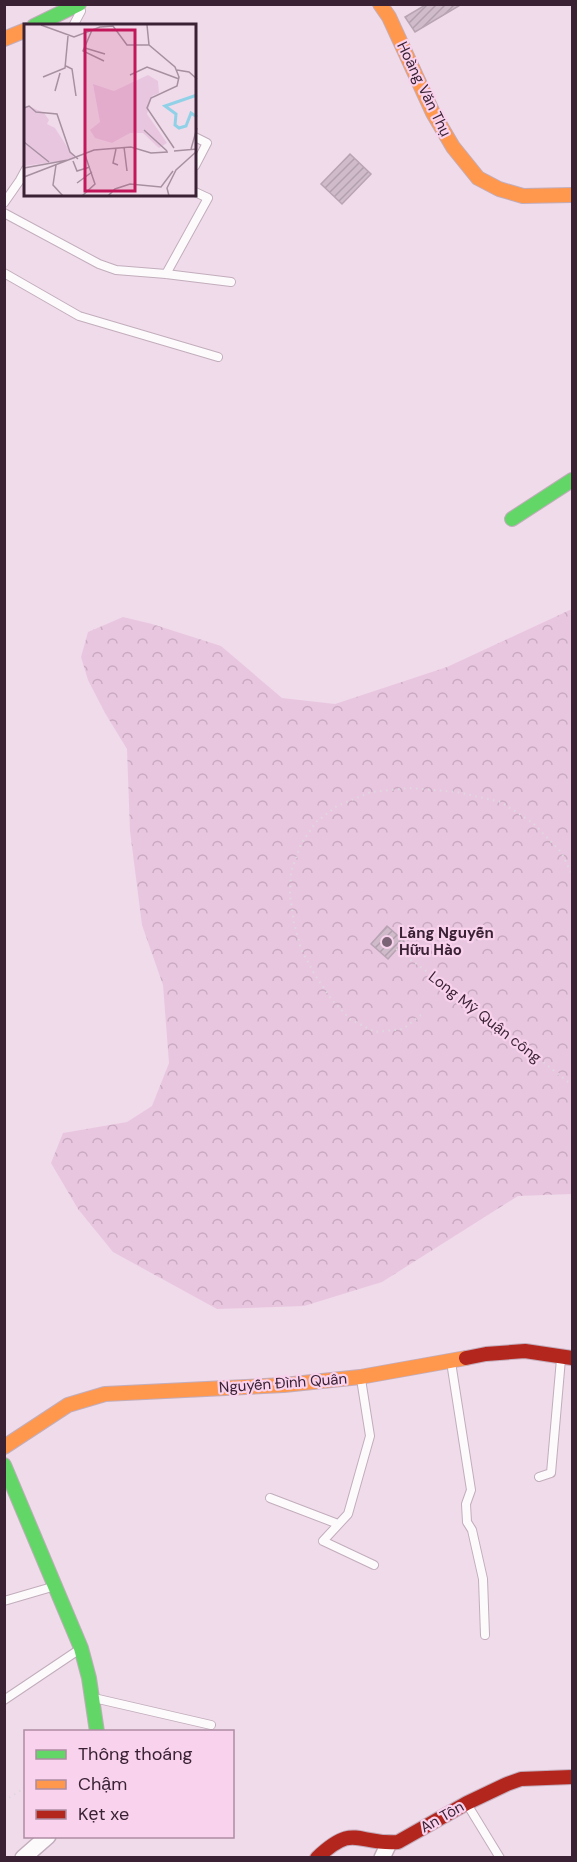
<svg xmlns="http://www.w3.org/2000/svg" width="577" height="1862" font-family="'DM Sans',sans-serif">
<defs>
<pattern id="forest-crowns" width="20" height="18" patternUnits="userSpaceOnUse" patternTransform="scale(1.5)"><rect width="20" height="18" fill="#e9c6e0"/><path d="M2 6a3 3 0 1 1 6 0M12 15a3 3 0 1 1 6 0" fill="none" stroke="#c9aac1"/></pattern>
<pattern id="building-hatch" width="6" height="6" patternUnits="userSpaceOnUse" patternTransform="scale(1.5)"><rect width="6" height="6" fill="#d0bbca"/><path d="M-1 1l2-2M0 6l6-6M5 7l2-2" fill="none" stroke="#b3a0ae"/></pattern>
</defs>
<rect width="100%" height="100%" fill="#f0dbea"/>
<path fill="url(#forest-crowns)" d="M572,609V1194L518,1196L382,1282L304,1306L217,1309L113,1252L78,1209L51,1163L63,1133L127,1122L152,1106L169,1063L163,985L142,925L130,831L127,749L105,713L88,680L81,657L88,632L123,617L152,624L221,646L282,698L335,704L447,667Z"/>
<path fill="url(#building-hatch)" stroke="#b8a4b2" stroke-width="1.5" d="M427,4H462L415,32L405,17Z
M350,154L371,174L342,204L321,184Z
M387,926L404,941L388,959L371,944Z"/>
<g fill="none" stroke-linecap="round" stroke-linejoin="round">
<g stroke="#c2adbc" stroke-width="10">
<path id="lane" d="M73,26L81,11
M195,137L207,143L195,166
M4,203L20,180L26,169
M4,213L99,264L116,270L166,274L231,282
M4,273L79,316L218,357
M166,274L208,198L195,192
M451,1362L471,1490L466,1504L467,1522L472,1530L483,1579L485,1635
M361,1379L370,1436L348,1514L323,1541L374,1565
M539,1477L551,1473L561,1359
M270,1498L338,1524
M4,1601L52,1587
M94,1698L211,1725
M4,1700L80,1649
M467,1804L500,1858"/>
</g>
<g stroke="#c2adbc" stroke-width="18">
<path id="street" d="M23,1858L48,1836
M382,1858L389,1843"/>
</g>
<g stroke="#c2adbc" stroke-width="16">
<path id="fast" d="M34,26L79,4
M512,519L572,480
M4,1465L81,1648L89,1678L97,1732"/>
</g>
<g stroke="#c2adbc" stroke-width="16">
<path id="slow" d="M380,4L389,17L433,113L453,147L478,178L499,189L523,196L572,195
M4,39L26,30
M4,1447L68,1405L105,1394L284,1385L360,1377L466,1358"/>
</g>
<g stroke="#c2adbc" stroke-width="16">
<path id="jam" d="M466,1358L486,1354L525,1351L572,1358
M317,1858C355,1822 356,1845 398,1842L467,1803L507,1784L521,1779L572,1777"/>
</g>
<path stroke="#dfd8dd" stroke-width="2" stroke-dasharray="1.5 4.5" stroke-linecap="butt" d="M396,949L459,995L572,1085
M421,1015L403,1029L375,1032L350,1019L332,1000L315,975L301,949L294,923L290,895L291,872L301,844L316,822L337,806L371,792L410,788L457,792L501,802L533,823L561,852L572,874
M4,1801L26,1787"/>
<use href="#lane" stroke="#fdfafc" stroke-width="8"/>
<use href="#street" stroke="#fdfafc" stroke-width="15"/>
<use href="#fast" stroke="#63d668" stroke-width="14"/>
<use href="#slow" stroke="#ff974d" stroke-width="14"/>
<use href="#jam" stroke="#b3261e" stroke-width="14"/>
</g>
<circle fill="#7a6374" stroke="#f9d2ed" stroke-width="2" cx="387" cy="942" r="6"/>
<g text-anchor="middle" dominant-baseline="central" stroke-width="4.5" stroke-linejoin="round" paint-order="stroke">
<g font-size="15" fill="#3a2234" stroke="#f9d2ed">
<text transform="translate(424 89) rotate(64)">Hoàng Văn Thụ</text>
<text transform="translate(485 1017) rotate(38)">Long Mỹ Quận công</text>
<text transform="translate(283 1383) rotate(-4)">Nguyễn Đình Quân</text>
<text transform="translate(442 1817) rotate(-30)">An Tôn</text>
</g>
<g font-size="15" font-weight="bold" fill="#3a2234" stroke="#f9d2ed" text-anchor="start">
<text x="399" y="933">Lăng Nguyễn<tspan x="399" dy="17">Hữu Hào</tspan></text>
</g>
</g>
<g transform="translate(24 24)">
<rect width="172" height="172" fill="#f0dbea"/>
<path d="M124,51L134,57L135,69L128,72L123,90L143,119L135,124L119,109H106L88,119L71,114L66,106L76,98L69,60L90,67ZM5,82L20,89L25,96L23,100L31,104L51,135L0,142V85Z" fill="#e9c6e0"/>
<path fill="none" stroke="#91d1e8" stroke-width="3" d="M173,71L141,82L152,90L151,101L155,104L162,102L167,89L173,93"/>
<path fill="none" stroke="#a791a1" stroke-width="1.5" d="M17,1L50,13L76,3L89,2L103,21H125L151,43L155,53L153,62L127,74L123,84L150,124M123,1L125,21M68,6L59,27L80,37M61,24L81,30M42,42L48,45L52,72M153,46L165,48L173,55M106,51L123,43L155,55M19,53L41,44L44,12M31,67L36,49M0,84L5,82L12,88L33,90L46,128L54,135M120,106L143,127M0,118L25,138M100,123L103,147M92,125L89,139L94,141M167,125L173,104M150,127L173,125M49,137L53,147L66,143M32,141L29,161L39,172M0,144L44,136M0,153L70,126L107,123L127,129L144,128M53,159L68,148M58,172L71,160L61,131M84,172L91,165L106,160L137,163L149,147M145,172L143,164L152,146L173,127"/>
<path fill="#c2185b" fill-opacity="0.15" stroke="#c2185b" stroke-width="3" d="M61,6H111V167H61Z"/>
<rect width="172" height="172" fill="none" stroke="#3a2234" stroke-width="3"/>
</g>
<rect width="577" height="1862" fill="none" stroke="#3a2234" stroke-width="12"/>
<rect x="24" y="1730" width="210" height="108" fill="#f9d2ed" stroke="#ad8ca3" stroke-width="1.5"/>
<rect x="36" y="1750" width="30" height="9" fill="#63d668" stroke="#ad8ca3" stroke-width="1.5"/>
<text x="78" y="1760" font-size="18" fill="#3a2234">Thông thoáng</text>
<rect x="36" y="1780" width="30" height="9" fill="#ff974d" stroke="#ad8ca3" stroke-width="1.5"/>
<text x="78" y="1790" font-size="18" fill="#3a2234">Chậm</text>
<rect x="36" y="1810" width="30" height="9" fill="#b3261e" stroke="#ad8ca3" stroke-width="1.5"/>
<text x="78" y="1820" font-size="18" fill="#3a2234">Kẹt xe</text>
</svg>
